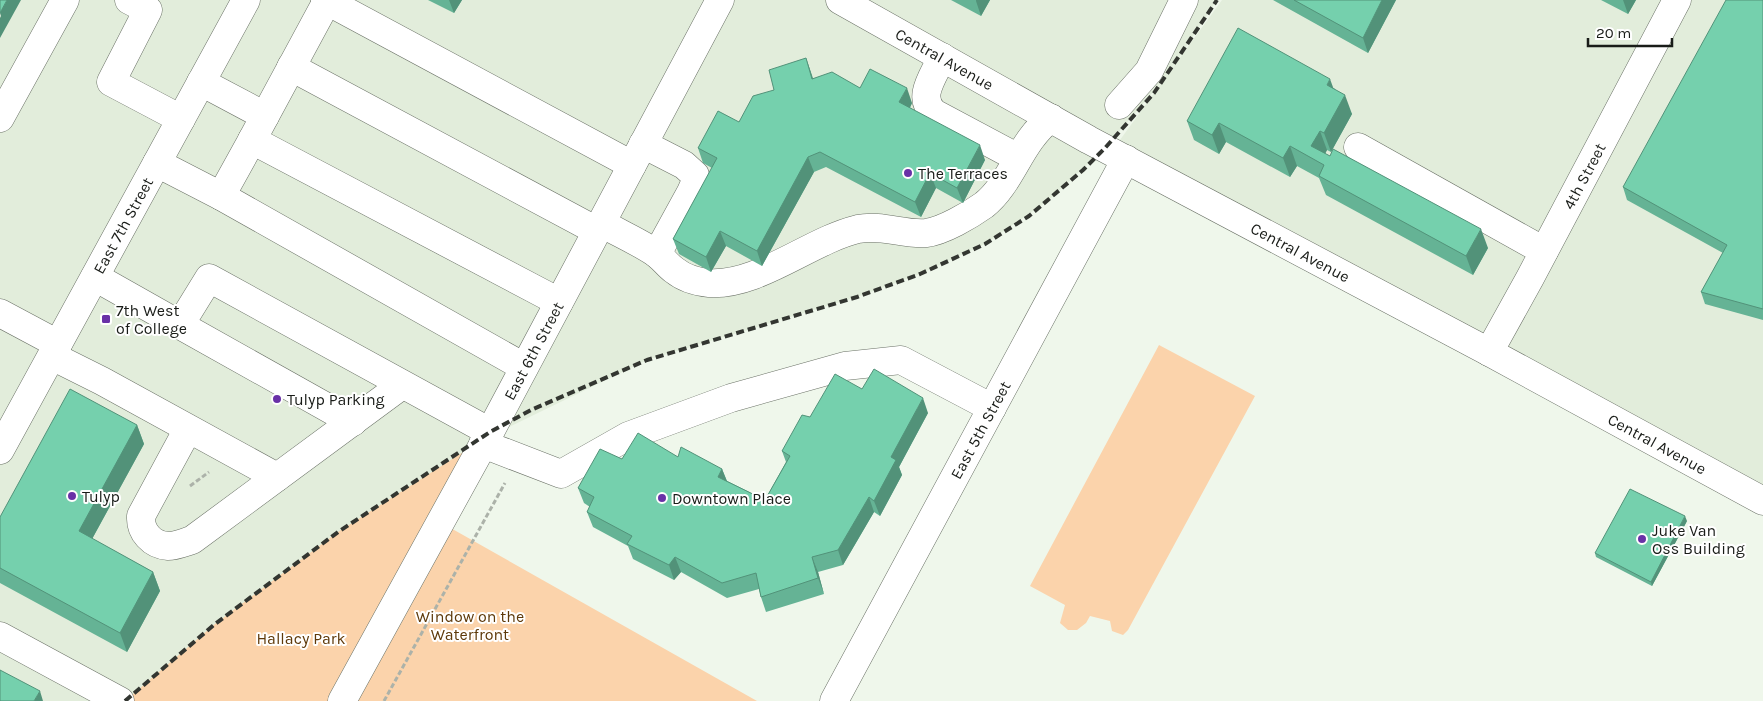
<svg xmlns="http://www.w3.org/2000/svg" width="1763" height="701" font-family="Karla,sans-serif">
<rect width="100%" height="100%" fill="#eff7eb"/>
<path fill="#e2eddb" d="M0,0H1217L1166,77L1105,148L1049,200L985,244L920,274L857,297L647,360L482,440L342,701H0Z
M1222,0H1763V486L1117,144Z"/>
<path fill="#fbd3ab" d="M1159,345L1255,396L1128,630L1123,635L1112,631L1110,621L1090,616L1086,623L1077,630H1068L1060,623L1065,605L1030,586Z
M482,440L338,701H125L215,624L338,532Z
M440,522L757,701H343Z"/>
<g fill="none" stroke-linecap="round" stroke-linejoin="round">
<g stroke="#6a7166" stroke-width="29">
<g id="minor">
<path d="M129,0L148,10L111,82L181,119"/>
<path d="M325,0L632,165"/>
<path id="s1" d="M840,0L1089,140L1489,352L1763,501"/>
<path d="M327,1L252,140L559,302"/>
<path d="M942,57C934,76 916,97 934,113L1018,158"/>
<path d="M291,67L597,231"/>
<path d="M201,82L265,116"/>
<path d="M1119,105L1149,71L1184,0"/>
<path d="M0,118L65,0"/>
<path d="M643,144L684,165L695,175V183L691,192L657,254"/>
<path d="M1358,147L1544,251"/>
<path d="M157,163L221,196L524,367"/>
<path d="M221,196L252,140"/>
<path d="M601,223C619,233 637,241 654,252C662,257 667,265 674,270C684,278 697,282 709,283C759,286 809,241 858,229C881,224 904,235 926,233C943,231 970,215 984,205C1012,183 1020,141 1051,118"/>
<path d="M95,277L180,325"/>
<path d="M0,313L58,344"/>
<path id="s2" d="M1489,352L1530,278L1677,0"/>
<path d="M52,356L102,381L277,477"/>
<path d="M353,422L180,325L209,278L490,432"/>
<path d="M188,429L141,516C140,532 152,545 168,546C176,546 185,542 192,540L402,385"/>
<path d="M483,444L561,474L628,436L731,398L845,366L901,360L992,408"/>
<path d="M0,636L120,701"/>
<path id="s3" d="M342,701L490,432L720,0"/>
<path id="s4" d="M834,701L1126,159"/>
</g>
</g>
<g stroke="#6a7166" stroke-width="29">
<g id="major">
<path id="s5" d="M0,450L246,0"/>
</g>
</g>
<path stroke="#acb2a9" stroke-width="3" stroke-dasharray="5 2.5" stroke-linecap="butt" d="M190,486L209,472
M384,701L505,483"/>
<use href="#minor" stroke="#fff" stroke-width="28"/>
<use href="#major" stroke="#fff" stroke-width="28"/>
<path stroke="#333631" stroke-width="4" stroke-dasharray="8 4" stroke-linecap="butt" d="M125,701L215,624L338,532L490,432L531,410L647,360L857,297L920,274L985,244L1029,216L1083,170L1105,148L1154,93L1217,0"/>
</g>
<path fill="#65b395" d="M428,0H462L454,13Z
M951,0H990L981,16Z
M1273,0H1396L1368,53Z
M1601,0H1636L1628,14Z
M1763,0V320L1705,304L1701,292L1723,253L1627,200L1623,187Z
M806,58L813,78L860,88L912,103L910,108L985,160L963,203L936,188L921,217L826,167L814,172L762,266L726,246L711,272L679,254L673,239L712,168L703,163L698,148L739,122L774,90Z
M1334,88L1352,114L1331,152L1327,150L1325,154L1488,248L1473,275L1326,195L1319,178L1297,166L1290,177L1226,142L1219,154L1194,140L1187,121Z
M862,389L928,413L899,467L902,475L880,516L874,512L843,565L818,572L824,594L766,612L761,597L759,589L727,598L681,572L674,580L633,559L628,546L593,527L587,512L590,507L584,503L578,488L622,459L678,457L722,469L727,481L765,500L786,462L782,451L810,417Z
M137,425L144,444L92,539L153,572L160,591L127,652L0,583V517Z
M1687,521L1652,586L1596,557L1595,553Z"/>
<path fill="#529279" d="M7,0H21L0,38V18L1,16L0,13Z
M449,0H462L454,13Z
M976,0H990L981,16L976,1Z
M1382,0H1396L1368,53L1363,38Z
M1623,0H1636L1628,14Z
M806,58L811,73L817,94L812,79Z
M1330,79L1337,98L1327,85Z
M907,88L912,103L905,117L899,102Z
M1345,95L1352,114L1331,152L1324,133Z
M1219,123L1226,142L1219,154L1212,135Z
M1320,131L1327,150L1320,163L1311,146Z
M980,145L985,160L963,203L957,188Z
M1290,146L1297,166L1290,177L1283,158Z
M808,157L814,172L762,266L757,251Z
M930,173L936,188L921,217L915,202Z
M1481,229L1488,248L1473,275L1466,256Z
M720,231L726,246L711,272L706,257Z
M923,398L928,413L899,467L902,475L880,516L874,501L891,457Z
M137,425L144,444L86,550L79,531Z
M722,469L728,484L718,477Z
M869,497L874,512L843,565L838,550Z
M1685,516L1687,521L1652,586L1651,582Z
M675,557L681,572L674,580L669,565Z
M812,557L818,572L824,594L818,578Z
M153,572L160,591L127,652L120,633Z
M40,691L43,701H34Z"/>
<path fill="#75d0ad" stroke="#529279" d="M0,0H7L0,13Z
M1294,0H1382L1363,38Z
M1726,0H1763V309L1701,292L1727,245L1623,187Z
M1238,28L1330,79L1327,85L1345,95L1324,133L1320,131L1311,146L1330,156L1333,149L1481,229L1466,256L1319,176L1324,165L1290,146L1283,158L1219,123L1212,135L1187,121Z
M806,58L812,79L832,72L860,88L870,69L907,88L899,102L980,145L957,188L930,173L915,202L820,152L808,157L757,251L720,231L706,257L673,239L717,158L698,148L718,111L739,122L753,96L774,90L769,70Z
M874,369L923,398L891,457L896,460L874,501L869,497L838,550L812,557L818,578L761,597L756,573L722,583L675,557L669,565L627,544L632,536L587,512L594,497L578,488L600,449L622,459L638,433L678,457L681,447L722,469L718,477L765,500L790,456L782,451L802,415L810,417L835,374L862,389Z
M70,389L137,425L79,531L153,572L120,633L0,568V517Z
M1630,489L1685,516L1651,582L1595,553Z
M0,670L40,691L34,701H0Z"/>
<g fill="#6931a7" stroke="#fff" stroke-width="2">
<circle cx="908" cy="173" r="5"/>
<rect x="101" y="314" width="10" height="10" rx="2.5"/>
<circle cx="277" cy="399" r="5"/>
<circle cx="72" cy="496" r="5"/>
<circle cx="662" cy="498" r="5"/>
<circle cx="1642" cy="539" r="5"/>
</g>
<g text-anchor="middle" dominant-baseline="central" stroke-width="4" stroke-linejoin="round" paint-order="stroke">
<g font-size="16" fill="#191c18" stroke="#fff">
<text stroke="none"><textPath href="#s1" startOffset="120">Central Avenue</textPath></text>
<text stroke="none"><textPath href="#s2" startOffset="200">4th Street</textPath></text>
<text stroke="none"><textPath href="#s5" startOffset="256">East 7th Street</textPath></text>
<text stroke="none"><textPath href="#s1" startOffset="525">Central Avenue</textPath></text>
<text stroke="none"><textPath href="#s3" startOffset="399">East 6th Street</textPath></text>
<text stroke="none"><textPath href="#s4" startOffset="308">East 5th Street</textPath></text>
<text stroke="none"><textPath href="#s1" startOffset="930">Central Avenue</textPath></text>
</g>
<g font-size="16" fill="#191c18" stroke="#fff" text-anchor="start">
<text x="918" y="173">The Terraces</text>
<text x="116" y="310">7th West<tspan x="116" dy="18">of College</tspan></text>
<text x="287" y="399">Tulyp Parking</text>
<text x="82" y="496">Tulyp</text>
<text x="672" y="498">Downtown Place</text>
<text x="1652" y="530">Juke Van<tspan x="1652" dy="18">Oss Building</tspan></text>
</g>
<g font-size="16" fill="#5e3909" stroke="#fff">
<text x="470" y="616">Window on the<tspan x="470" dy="18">Waterfront</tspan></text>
<text x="301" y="638">Hallacy Park</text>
</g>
</g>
<path d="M1588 38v8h84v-8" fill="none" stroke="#191c18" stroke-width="2.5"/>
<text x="1596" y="38" font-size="15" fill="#191c18" stroke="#ffffff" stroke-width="4" paint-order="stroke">20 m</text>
</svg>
